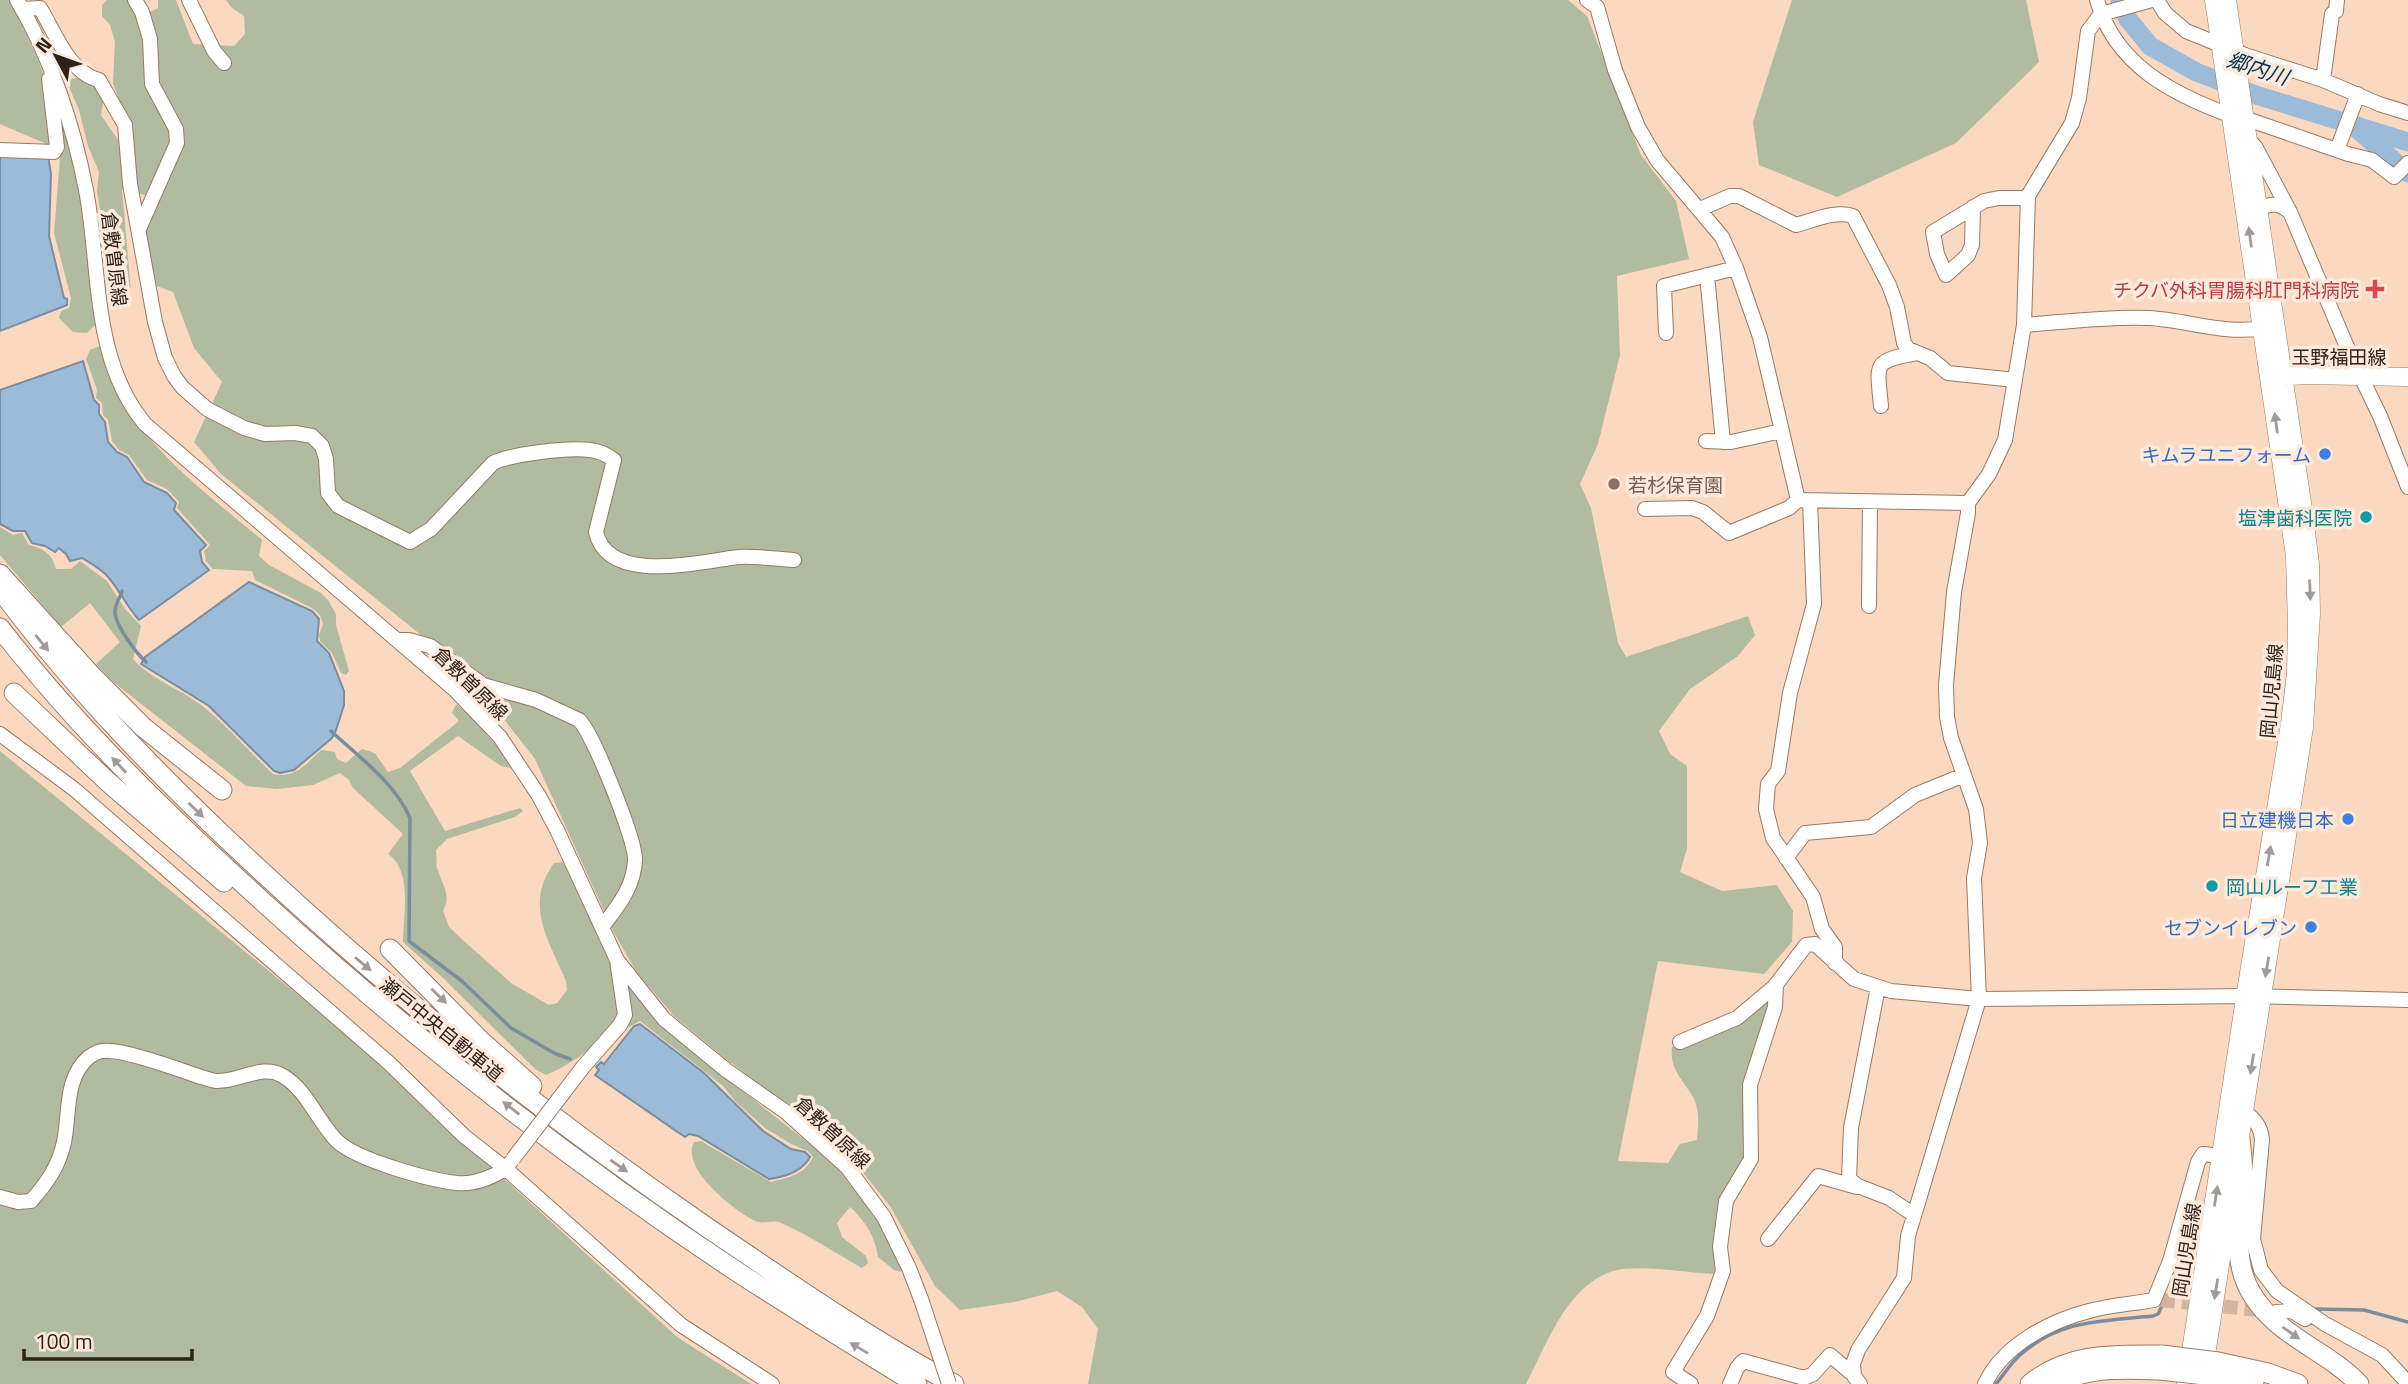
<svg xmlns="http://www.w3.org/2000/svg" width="2408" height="1384" font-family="'Titillium Web','Noto Sans JP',sans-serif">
<rect width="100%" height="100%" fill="#fbd9c1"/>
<path fill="#b0bb9f" d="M0,0H10L37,57L67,138L79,188L95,325L87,333L73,332L59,318L61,311L69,308L71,298L54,233L60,158L44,143L0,124Z
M107,0H132L150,12L158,8V0H176L193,44L234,46L245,34L244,16L231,7L226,0H1568L1587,16L1641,155L1676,201L1689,259L1617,276L1620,355L1598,444L1580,484L1591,508L1618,643L1626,657L1748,616L1755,635L1738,656L1690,689L1659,731L1670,754L1687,766V849L1680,872L1722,891L1777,885L1793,911L1792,942L1764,974L1658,961L1618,1161L1668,1163L1680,1144L1697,1140C1698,1127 1700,1111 1694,1099C1685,1081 1669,1071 1672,1047L1701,1038L1766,1001L1770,1006L1745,1155L1722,1196L1713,1246L1715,1274C1689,1273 1636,1264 1613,1271C1566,1286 1547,1345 1526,1384H1088L1098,1329L1082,1307L1057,1291L1015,1302L960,1310L935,1286L890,1206L856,1164L818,1127L727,1060L674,1016L637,973L613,931L535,759L467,672L221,474L194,442L222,382L194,348L173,292L154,285L144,232L153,214L145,195L122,189L131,292L120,288L110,272L97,191L99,172L88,146L79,110L69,87L71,79L77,78L97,84L103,102L101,115L121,144L133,133L113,84L115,42L110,25L102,16V5Z
M1792,0H2026L2039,62L1956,143L1837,197L1759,165L1753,122Z
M100,346C123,434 196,484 262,540L259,556L269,565L321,593L328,600L336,614V625L349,671L346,675L341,673L332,653L320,641L319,635L323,624L320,615L312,608L255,580L252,571L213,569L206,561L204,551L210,545L177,508L179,502L167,489L147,480L129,455L119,450L112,441L108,420L103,415L102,403L96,398L97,390L86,359L90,350Z
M0,527L13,535L22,533L29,545C44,549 52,553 56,569H71L80,561L107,581L125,609L141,626L133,659C154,682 182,689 205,708C229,728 250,752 273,774C295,779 306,764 321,750L335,752L337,759L346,763L362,749L375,753L388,772L400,768L459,721L452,713L456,704L476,721L515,769L501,766L458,736L410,771L445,831L520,808L523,811L515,817L447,839L436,850C437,856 436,863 437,868C442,884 452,895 443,911L449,927L465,942L511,983L549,1005L557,1003L567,990L566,981C548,939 524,905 554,863L564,862L568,865C582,896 626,982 618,1013C612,1038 569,1066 546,1075L535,1069L443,978L403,942C403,916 413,871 388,854L403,834L353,788L349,780L340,773L313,785L277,789L246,786L112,681L96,664L120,642L90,603L61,627L0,555Z
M0,751L346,1034L677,1337L751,1384H0Z
M632,986L666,1030L840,1168L885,1230L901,1264V1272L894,1270L878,1257C875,1236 866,1222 850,1207L837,1223L842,1237L866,1256L868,1263L862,1268C835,1253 809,1235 781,1223C773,1219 763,1225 755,1221C733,1210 680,1168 694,1142L701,1141L771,1182C790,1177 804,1175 813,1157L808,1151L791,1144L765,1128L736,1102L723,1086L640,1021L629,1027L626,1025L628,987Z"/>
<path fill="#9bbbd8" stroke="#7a8d9e" stroke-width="2" d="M48,156L51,174L49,236L64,298L67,299V305L0,331V157Z
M83,361L94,400L99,405V414L105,422L108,442L117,452L127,457L144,482L167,493L176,503L174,510L206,545L200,551L202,562L209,570L139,620C127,607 120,591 109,578C102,569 92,564 82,558L70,561L66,554L59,548L55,552L45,546L32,543L25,531H13L0,524V390Z
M249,582L312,611L319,619L317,641L329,653L344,691V705L336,730L332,738L294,770L280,773L274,771L209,706L141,664L145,657Z
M640,1024L704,1073L763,1131L791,1149L805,1152L810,1157C802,1172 785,1177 769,1179L698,1136L689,1134L685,1137L595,1075L599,1070L596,1067L601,1062L604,1064L634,1026Z"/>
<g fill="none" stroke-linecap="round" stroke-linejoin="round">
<path stroke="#7a8d9e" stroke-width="3.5" d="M122,591C120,598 114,606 115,613C116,626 136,653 146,662
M331,731C359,757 395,783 410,818L409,941L463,982L511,1028L554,1053L570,1059
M2316,1309L2364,1310L2408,1322
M1996,1384C2004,1374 2011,1363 2020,1355C2060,1319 2104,1321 2153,1316L2158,1314L2166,1298"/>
<path stroke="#9bbbd8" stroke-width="19" d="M2120,0L2128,19L2150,46L2196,72L2256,95L2408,142
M2355,127L2408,173"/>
<path stroke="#d2b49f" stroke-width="14" stroke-dasharray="14 7" stroke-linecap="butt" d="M2161,1300L2268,1311"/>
<g stroke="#987963" stroke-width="16">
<path id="minor" d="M17,0C50,55 74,127 86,190C101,269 91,359 145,424L455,690L500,737L539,796L557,830L617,960L664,1019L726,1070L786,1112L847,1167L884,1217L909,1268L921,1299
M135,0L142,12L150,39L152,84L176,129L177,143L139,229
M189,0L214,51L224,63
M1587,0L1597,7L1615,70L1638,127L1657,160L1722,237L1736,268L1760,337L1798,500
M2097,0C2115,65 2172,94 2232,116
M2157,0L2165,13L2186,31L2245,55L2323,80L2379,104L2408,113
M22,9L40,8C55,32 69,73 99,80L125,125L130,184L155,322L165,358L174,376L182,387L207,409L244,428L265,434L295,433L312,436L322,446L326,459L328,493L338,506L410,542L431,529L493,463C511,454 569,447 590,450C600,451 606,454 614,460L596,532C608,586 701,561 739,557C757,556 776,559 794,560
M2101,14L2152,0
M2323,80L2332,14L2336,11L2337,0
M2247,119L2348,154L2372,160L2394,177L2408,163
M2250,141L2256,148L2290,212L2350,354L2380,416L2408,487
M0,150L54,152L57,147L49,79
M2337,150L2358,94
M1973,207L1972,245L1968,255L1946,275L1937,254L1933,232L1984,201L1999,198H2028
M1700,209L1730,196H1739L1796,225C1814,220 1836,210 1853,216L1889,285L1897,307L1904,343L1908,349L1930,358L1948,373L2015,380
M2260,209C2272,202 2280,204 2290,212
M1707,275L1723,442
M2024,325C2063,322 2110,316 2149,318C2187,320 2225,335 2263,328
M1666,333L1664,286L1736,268
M1881,406C1877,363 1872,361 1917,353
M1706,441L1731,442L1782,431
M1810,501L1814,604L1790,693L1778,771L1768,784L1766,809L1773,838L1813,897L1822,929L1835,947V963
M1645,509L1692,508L1703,512L1729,533L1789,508L1798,500L1968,503
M1869,606L1870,502
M397,640H409L430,646L483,685L536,700L579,720C593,733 636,841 635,860C634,887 618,906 602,927
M0,734L74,789L389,1063L464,1136L506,1169L681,1325L772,1384
M1786,858L1805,833L1871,827L1915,795L1964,775
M1878,987L1851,1128L1849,1179L1858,1186L1889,1198L1914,1215
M1680,1042L1737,1018L1775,986L1806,945L1815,944L1854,979L1891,991L1979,999L2245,996L2408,1000
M583,1067L620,1025L625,1015L617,960
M2244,1111C2255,1120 2261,1126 2262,1140L2253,1239L2261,1270L2277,1291L2325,1324L2382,1355L2408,1383
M0,1197L18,1202L31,1201C47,1183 59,1166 64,1142C70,1114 64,1078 89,1057C92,1055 99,1051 103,1051C121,1048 181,1070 201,1077C206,1078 212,1081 216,1081C239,1082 263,1063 283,1076C307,1090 318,1122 337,1141C357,1160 429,1180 457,1183C473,1185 500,1176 510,1163
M1768,1239L1818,1176L1857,1187
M2276,1312L2292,1311L2305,1319
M1691,1384L1673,1372L1707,1316L1723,1271L1720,1247L1726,1201L1751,1159L1750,1085L1775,1007L1776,984
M1730,1384L1737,1368L1743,1361L1804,1378L1813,1374L1830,1355L1850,1372
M1860,1384L1854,1376L1853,1364L1858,1350L1904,1278L1908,1236L1979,999L1974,878L1980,843L1976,809L1951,738L1947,717L1946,685L1954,592L1968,513V503L1989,474L2005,440L2024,325L2028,196L2072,123L2079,98L2088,31L2101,14
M1985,1384C2003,1345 2050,1321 2089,1311C2110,1305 2132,1304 2154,1300L2170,1261L2198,1162L2203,1154L2222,1156"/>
</g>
<g stroke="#987963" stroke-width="19">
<path id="major" d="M2273,377L2307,375L2408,377
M2203,1374L2304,727L2311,614L2310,564L2304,516L2227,0
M2186,1384L2248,979L2290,724L2296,673L2297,627L2295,556L2214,0"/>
</g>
<g stroke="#987963" stroke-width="21">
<path id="highway" d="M0,574L93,677L143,727L222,790
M0,589C76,692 166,783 260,870C400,1000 548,1118 705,1226C786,1281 868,1338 954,1384
M0,628C77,728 168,815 261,900C410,1036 571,1162 739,1273C798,1311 858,1348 917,1384
M14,693L108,782L224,882
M390,949L480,1040L532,1086
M2240,1138C2241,1151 2243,1163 2243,1176C2241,1237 2224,1278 2278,1324C2304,1346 2335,1359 2359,1384
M2218,1362L2268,1373L2298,1384
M2214,1376L2254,1384
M2030,1384C2069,1352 2115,1355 2162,1355
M2056,1384C2088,1366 2124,1369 2160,1370"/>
</g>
<use href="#minor" stroke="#fff" stroke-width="14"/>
<use href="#major" stroke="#fff" stroke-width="18"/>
<use href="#highway" stroke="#fff" stroke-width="19"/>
<g stroke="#987963" stroke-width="16" stroke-linecap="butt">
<path id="minor-bridge" d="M513,1159L583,1067
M921,1299L949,1384"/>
</g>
<g stroke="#987963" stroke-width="21" stroke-linecap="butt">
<path id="highway-bridge" d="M2162,1355L2218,1362
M2160,1370L2214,1376"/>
</g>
<use href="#minor-bridge" stroke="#fff" stroke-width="14"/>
<use href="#highway-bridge" stroke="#fff" stroke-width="19"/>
</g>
<defs><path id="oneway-solid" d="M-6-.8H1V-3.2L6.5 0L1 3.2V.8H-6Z" transform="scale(1.75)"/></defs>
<g fill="#a09b97">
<use href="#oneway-solid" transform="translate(2250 237) rotate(-98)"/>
<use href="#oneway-solid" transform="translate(2276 423) rotate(-98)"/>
<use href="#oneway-solid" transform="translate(2310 590) rotate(88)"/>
<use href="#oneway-solid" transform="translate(42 643) rotate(51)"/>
<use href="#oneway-solid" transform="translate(119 765) rotate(-133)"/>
<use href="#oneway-solid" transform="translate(196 810) rotate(44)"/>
<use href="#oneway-solid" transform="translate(2269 856) rotate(-80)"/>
<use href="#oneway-solid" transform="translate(363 964) rotate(40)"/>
<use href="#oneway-solid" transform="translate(2267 967) rotate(100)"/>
<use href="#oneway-solid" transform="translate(439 996) rotate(44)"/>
<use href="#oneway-solid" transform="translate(2252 1064) rotate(99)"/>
<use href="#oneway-solid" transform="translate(511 1108) rotate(-142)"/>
<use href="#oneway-solid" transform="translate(619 1166) rotate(35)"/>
<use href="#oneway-solid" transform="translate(2216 1196) rotate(-81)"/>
<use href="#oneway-solid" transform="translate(2216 1289) rotate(99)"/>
<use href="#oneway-solid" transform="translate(2291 1333) rotate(35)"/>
<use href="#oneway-solid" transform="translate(859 1348) rotate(-149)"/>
</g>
<path fill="#e0444e" stroke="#fee9db" stroke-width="2.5" d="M2371.5 278.5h7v7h7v7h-7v7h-7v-7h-7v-7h7z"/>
<g fill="#3f7fe0" stroke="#fee9db" stroke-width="2.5">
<circle cx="2325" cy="454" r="7"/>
<circle cx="2348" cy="819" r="7"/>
<circle cx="2311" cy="927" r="7"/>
</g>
<circle fill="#8d6e63" stroke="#fee9db" stroke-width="2.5" cx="1614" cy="484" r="7"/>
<g fill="#0f9aa8" stroke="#fee9db" stroke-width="2.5">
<circle cx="2366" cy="517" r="7"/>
<circle cx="2212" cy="886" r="7"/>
</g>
<g text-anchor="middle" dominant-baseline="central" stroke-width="7" stroke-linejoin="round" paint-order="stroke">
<g font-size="19" fill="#2d2118" stroke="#fee9db">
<text transform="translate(115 259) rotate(83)">倉敷曽原線</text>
<text x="2339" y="356">玉野福田線</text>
<text transform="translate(471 683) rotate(44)">倉敷曽原線</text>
<text transform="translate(2271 691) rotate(-85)">岡山児島線</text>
<text transform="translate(442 1029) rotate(39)">瀬戸中央自動車道</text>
<text transform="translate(833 1132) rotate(43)">倉敷曽原線</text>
<text transform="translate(2186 1250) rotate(-81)">岡山児島線</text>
</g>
<g font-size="19" fill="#be3a42" stroke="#fee9db" text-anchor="end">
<text x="2359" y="289">チクバ外科胃腸科肛門科病院</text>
</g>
<g font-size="19" fill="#366cbe" stroke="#fee9db" text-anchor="end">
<text x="2311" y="454">キムラユニフォーム</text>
<text x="2334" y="819">日立建機日本</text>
<text x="2297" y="927">セブンイレブン</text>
</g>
<g font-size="19" fill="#785e54" stroke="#fee9db" text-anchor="start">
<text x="1628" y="484">若杉保育園</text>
</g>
<g font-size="19" fill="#0d838f" stroke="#fee9db" text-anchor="end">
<text x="2352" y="517">塩津歯科医院</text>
<text x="2226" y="886" text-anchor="start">岡山ルーフ工業</text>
</g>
<g font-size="21" font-style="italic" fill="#00365c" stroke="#fee9db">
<text transform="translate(2258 68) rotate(18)">郷内川</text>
</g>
</g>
<g transform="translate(56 56) rotate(311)" stroke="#fee9db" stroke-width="5" paint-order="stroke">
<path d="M0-5L12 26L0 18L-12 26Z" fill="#2d2118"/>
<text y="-10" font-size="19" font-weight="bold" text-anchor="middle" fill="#2d2118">N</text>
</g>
<path d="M24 1349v10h168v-10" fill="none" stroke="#2d2118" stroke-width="3.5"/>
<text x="35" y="1349" font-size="21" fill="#2d2118" stroke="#fee9db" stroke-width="5" paint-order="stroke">100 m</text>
</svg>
